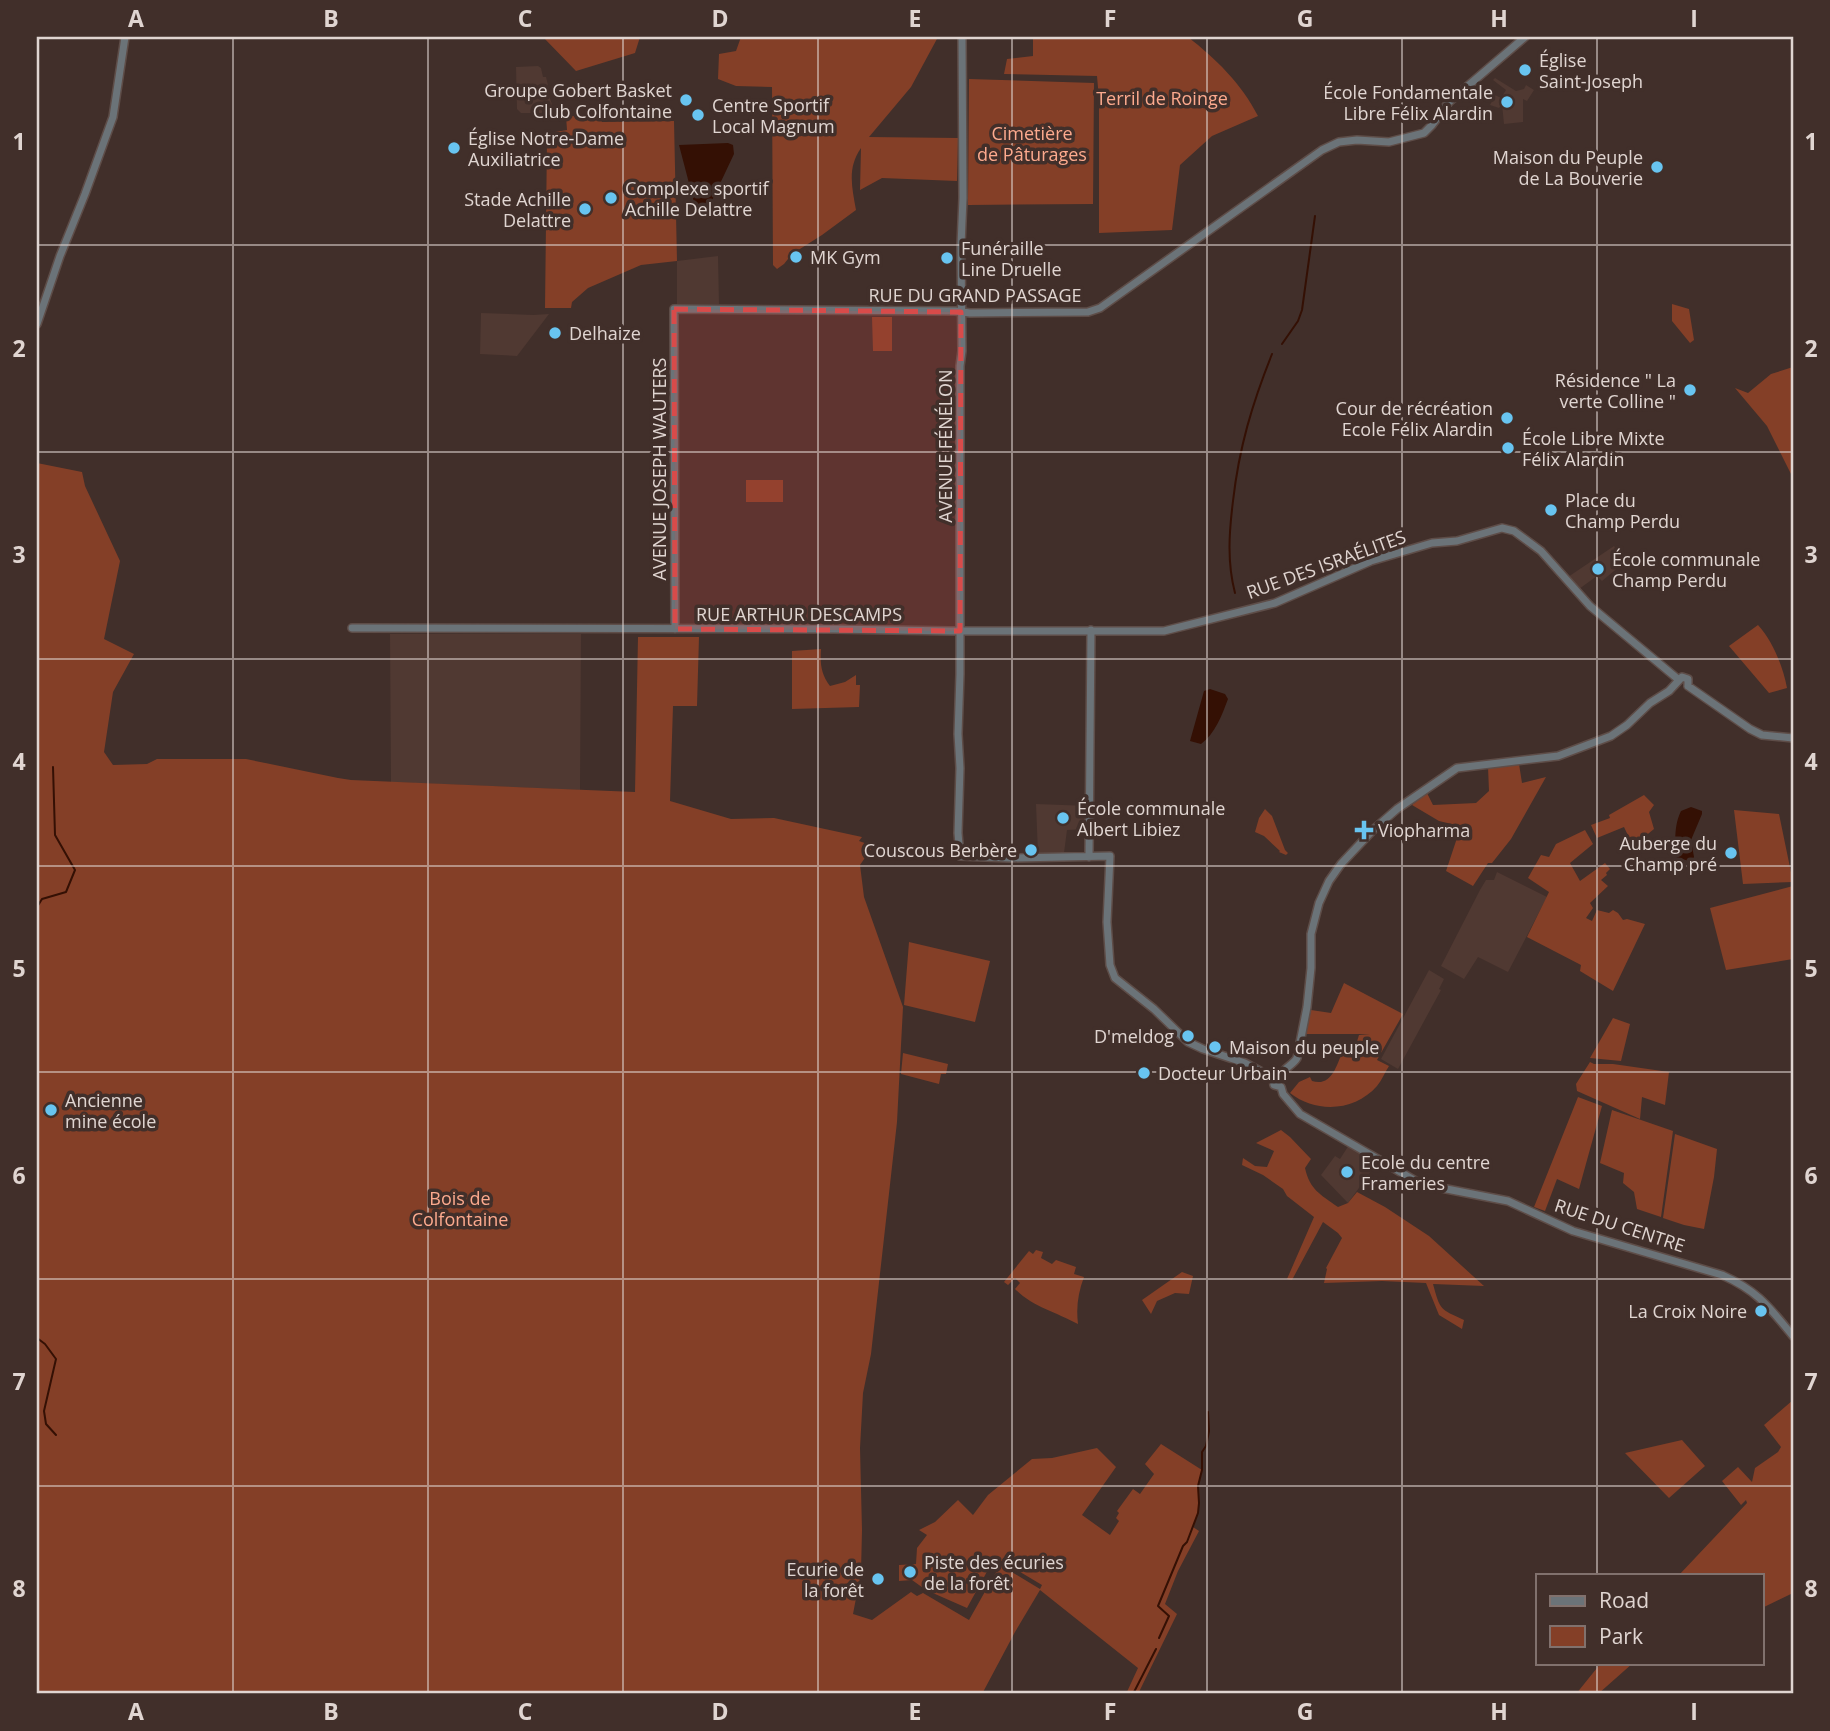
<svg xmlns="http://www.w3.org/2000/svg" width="1830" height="1731" font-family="'Open Sans',sans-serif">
<rect width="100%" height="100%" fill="#412f2a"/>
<path fill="#503932" d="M538,66L541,68L543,77H546L549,89L547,90L555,113H521L517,109L516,67Z
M1495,78L1516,91L1524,89L1526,85L1534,90L1527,101L1523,99V122L1504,124L1502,104L1499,108L1490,105L1495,95L1501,98L1506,90L1493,80Z
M718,256L719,304H677V261Z
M481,313L533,315L549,314L517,356L480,354Z
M1614,546L1623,557L1618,561L1621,565L1620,566L1602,581L1597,576L1579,589L1568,577Z
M390,634H581L580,790L391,782Z
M1036,804L1090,806L1086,829L1067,830L1064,853L1038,854Z
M1497,872L1547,897L1508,972L1478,957L1464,979L1441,966L1480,890L1486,880H1494Z
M1429,970L1444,979L1439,989L1441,990L1398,1069L1381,1059Z
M1349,1145L1377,1163L1348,1203L1321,1175L1335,1156L1340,1159Z"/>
<path fill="#843f27" d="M543,37H640L635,53L576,71Z
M741,37H938L911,87L869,137L958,138L957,181L882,178L860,190L861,148C847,168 852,187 856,210L822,235L792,254L784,264L777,269L773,265L772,87L736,86L718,79L719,54L736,51Z
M1033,37H1188C1216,59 1241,83 1258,116L1212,136L1180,165L1172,230L1099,233V99L1097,76L1004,74L1007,59L1033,56Z
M969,79L1094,83L1093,204L968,205Z
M595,111L602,122L674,121L677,261L641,265L588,288L572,302L571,308H545L547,139L549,133L567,130L566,116H581Z
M1672,304L1689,309L1694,340L1690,343L1672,321Z
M872,317H892V351H873Z
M1793,367V473L1791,474L1767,426L1735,388L1748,393L1771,374Z
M37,463L82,472L85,486L120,561L104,639L134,654L113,692L104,752L113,765L147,764L157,759H246L338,778L351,780L635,792L638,637H699L697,706H673L670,801L731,819L774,818L862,837L859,841L873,846L860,865L864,897L903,1007L897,1122L871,1354L863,1393L860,1448L862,1530L861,1572L853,1614L872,1620L911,1592L917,1596L923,1593L969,1620L1000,1565L1040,1589L1042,1585L995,1557L967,1608L926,1590L912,1580L899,1581V1565L916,1564L917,1548L927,1535L919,1530L935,1522L958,1500L973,1515L988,1495L1032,1459L1052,1458L1097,1448L1116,1467L1082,1515L1110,1535L1119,1521L1116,1518L1119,1513L1117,1511L1133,1489L1140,1494L1154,1474L1145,1464L1161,1444L1202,1470C1197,1483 1200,1492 1199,1505C1199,1512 1196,1520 1193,1527L1199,1531L1178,1571L1165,1604L1177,1614L1138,1694H1126L1138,1668L1040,1590L1015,1632L982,1694H37Z
M746,480H783V502H746Z
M1758,625C1773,641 1783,667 1787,688L1769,693L1729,646Z
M821,649C820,664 821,674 830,686L845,682L856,675V685H860L859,707L792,709V651Z
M1519,764L1522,783L1546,777L1511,839L1492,863H1488L1473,886L1446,871L1458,835L1463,832L1464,827L1439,821L1412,805L1427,793L1433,805L1476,803L1489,791L1488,767Z
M1644,795L1654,805L1649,812L1654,829L1633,846L1624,827L1597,838L1591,825L1610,818L1609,815Z
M1265,809L1272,816L1285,850L1288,853L1286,855L1279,852L1280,851L1264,836L1255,832L1259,818Z
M1734,810L1779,814L1793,882L1743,884Z
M1585,830L1593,844L1570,863L1580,881L1605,863L1610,869L1606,873L1607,875L1601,880L1608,886L1590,903L1593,908L1586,918L1592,921L1597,910L1609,913L1613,910L1618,913L1623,920L1627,919L1645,924L1613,991L1580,971L1581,965L1527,937L1549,892L1528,878L1541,855L1549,857L1556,844Z
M1793,886V959L1726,970L1710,908Z
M909,942L990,961L975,1022L904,1005Z
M1344,983L1403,1014L1377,1060L1389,1066C1385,1072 1382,1080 1377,1086C1355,1111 1317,1114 1290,1093L1299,1082L1310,1077L1312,1081C1331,1087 1336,1067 1342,1053L1353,1054L1359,1035L1370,1034H1306L1311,1010L1331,1013Z
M1613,1018L1630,1024L1621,1061L1590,1058Z
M903,1053L948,1064L946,1074H941L939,1084L901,1074Z
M1590,1062L1594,1064H1613L1669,1072L1665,1105L1642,1097L1640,1119L1577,1091L1576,1084Z
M1578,1097L1602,1106L1579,1189L1557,1179L1545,1211L1534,1207Z
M1612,1110L1673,1131L1661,1217L1637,1209L1634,1192L1623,1183L1624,1173L1600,1163Z
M1281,1130L1290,1137L1311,1159L1305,1168C1310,1190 1320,1194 1338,1207L1348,1203L1357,1192L1385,1207L1429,1236L1484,1286L1433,1284C1440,1310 1440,1309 1464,1320L1462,1329L1439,1315L1426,1283L1382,1281L1324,1283L1327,1269L1326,1268L1342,1238L1338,1233L1323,1222L1292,1280L1287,1279L1314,1217L1287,1196L1283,1189L1263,1175L1242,1165L1243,1158L1255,1166L1267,1167L1274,1151L1256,1143Z
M1675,1134L1717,1149L1714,1177L1704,1229L1684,1225L1663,1218Z
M1036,1250L1043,1252L1041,1258L1052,1264L1056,1260L1076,1267L1074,1274L1084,1277C1078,1293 1076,1307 1078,1324C1056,1312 1033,1307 1015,1289L1020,1283L1015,1278L1008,1285L1004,1282L1029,1251L1033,1254Z
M1182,1272L1193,1276L1189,1294L1175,1293L1157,1301L1151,1314L1142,1300Z
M1793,1400V1593L1762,1608V1575H1679L1747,1503L1746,1500L1741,1505L1722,1481L1738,1467L1752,1482L1755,1468L1778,1452L1781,1447L1764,1425Z
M1682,1440L1705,1466L1669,1498L1625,1453Z
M1601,1663H1633L1598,1694H1576Z"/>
<path fill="#341004" d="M728,143L733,145L734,154L709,207L698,211L696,210L679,145Z
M1210,689L1225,694L1228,699C1222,715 1215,734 1201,744L1190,741L1204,691Z
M1691,807L1702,811V814L1691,840L1694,857L1692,862L1676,857C1675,841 1674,825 1681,811Z"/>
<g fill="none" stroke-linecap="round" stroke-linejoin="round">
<path stroke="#341004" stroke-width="2" d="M1282,344L1298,321L1302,310L1315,216
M1235,593C1227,562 1229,533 1233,501C1239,448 1252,404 1272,354
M37,907L42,899L66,892L75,870L55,835L53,767
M37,952V960
M37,1338L45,1344L56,1359L44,1411L46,1424L56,1435
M1159,1638L1169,1616L1158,1606L1183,1546L1187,1542L1198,1513L1199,1503L1198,1486L1202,1470V1452L1206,1446L1209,1431L1208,1412
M1133,1694L1156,1649"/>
<g stroke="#5e4d48" stroke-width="10">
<path id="tertiary" d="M962,37L963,198L961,245L962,351L960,366V674L958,734L960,768L958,833L960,856L1010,858L1110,856L1107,922L1110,965L1115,978L1154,1009L1188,1042L1203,1049L1245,1063L1273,1078
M37,324L60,256L85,194L113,117L125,37
M352,628L833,629L951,631H1164L1275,603L1371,561L1432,543L1457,541L1502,528L1514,531L1541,551L1590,606L1679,680
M675,629L674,309L955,311L970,313L1088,312L1100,308L1322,150L1339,142L1357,140L1389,142L1424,133L1432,125L1449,102L1525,37
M1688,686L1750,729L1762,735L1793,738
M1089,857L1091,630
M1273,1078L1277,1075H1281C1285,1067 1293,1065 1297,1058L1307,1007L1311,968V934L1319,903L1329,881L1341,864L1373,830L1397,809L1457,768L1558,756L1611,736L1627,725L1650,703L1669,691L1682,677L1688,679V686
M1273,1078L1274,1085L1281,1087L1283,1094L1300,1114L1421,1184L1508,1201L1573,1231L1722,1275C1758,1291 1769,1307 1793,1336"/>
</g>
<use href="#tertiary" stroke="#6b7378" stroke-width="7"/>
</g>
<path fill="#d84b4a" fill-opacity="0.2" stroke="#d84b4a" stroke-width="5" stroke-dasharray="14 9" stroke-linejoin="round" d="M674,309L961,312L960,631L675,629Z"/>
<path fill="none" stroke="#e0d5d1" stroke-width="2" stroke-opacity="0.55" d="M233,37V1694M428,37V1694M623,37V1694M818,37V1694M1012,37V1694M1207,37V1694M1402,37V1694M1597,37V1575M37,245H1793M37,452H1793M37,659H1793M37,866H1793M37,1072H1793M37,1279H1793M37,1486H1793M1597,1663V1694"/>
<g fill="#68c4f0" stroke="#412f2a" stroke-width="2.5">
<circle cx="1525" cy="70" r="7"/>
<circle cx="686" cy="100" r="7"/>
<circle cx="1507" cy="102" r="7"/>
<circle cx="698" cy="115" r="7"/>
<circle cx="454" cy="148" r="7"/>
<circle cx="1657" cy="167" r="7"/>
<circle cx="611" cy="198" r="7"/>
<circle cx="585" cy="209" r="7"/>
<circle cx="796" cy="257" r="7"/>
<circle cx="947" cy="258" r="7"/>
<circle cx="555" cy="333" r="7"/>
<circle cx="1690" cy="390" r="7"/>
<circle cx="1507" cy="418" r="7"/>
<circle cx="1508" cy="448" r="7"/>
<circle cx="1551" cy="510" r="7"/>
<circle cx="1598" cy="569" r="7"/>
<circle cx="1063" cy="818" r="7"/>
<path d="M1360.5 819.5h7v7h7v7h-7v7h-7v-7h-7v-7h7z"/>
<circle cx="1031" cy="850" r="7"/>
<circle cx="1731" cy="853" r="7"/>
<circle cx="1188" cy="1036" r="7"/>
<circle cx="1215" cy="1047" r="7"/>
<circle cx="1144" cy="1073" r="7"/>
<circle cx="51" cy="1110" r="7"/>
<circle cx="1347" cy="1172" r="7"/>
<circle cx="1761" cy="1311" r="7"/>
<circle cx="910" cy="1572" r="7"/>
<circle cx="878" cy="1579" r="7"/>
</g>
<g text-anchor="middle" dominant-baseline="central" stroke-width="7" stroke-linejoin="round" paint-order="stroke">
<g font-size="18" fill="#e0d5d1" stroke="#412f2a" text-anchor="start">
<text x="1539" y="60">Église<tspan x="1539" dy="21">Saint-Joseph</tspan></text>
<text x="672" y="90" text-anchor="end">Groupe Gobert Basket<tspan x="672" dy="21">Club Colfontaine</tspan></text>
<text x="1493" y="92" text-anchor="end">École Fondamentale<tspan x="1493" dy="21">Libre Félix Alardin</tspan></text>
<text x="712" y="105">Centre Sportif<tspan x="712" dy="21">Local Magnum</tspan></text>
<text x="468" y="138">Église Notre-Dame<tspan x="468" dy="21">Auxiliatrice</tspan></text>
<text x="1643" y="157" text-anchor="end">Maison du Peuple<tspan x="1643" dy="21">de La Bouverie</tspan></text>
<text x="625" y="188">Complexe sportif<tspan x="625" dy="21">Achille Delattre</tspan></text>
<text x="571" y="199" text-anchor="end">Stade Achille<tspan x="571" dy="21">Delattre</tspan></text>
<text x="961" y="248">Funéraille<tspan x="961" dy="21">Line Druelle</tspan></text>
<text x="810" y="257">MK Gym</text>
<text x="569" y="333">Delhaize</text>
<text x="1676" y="380" text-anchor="end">Résidence " La<tspan x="1676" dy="21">verte Colline "</tspan></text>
<text x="1493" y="408" text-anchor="end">Cour de récréation<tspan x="1493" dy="21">Ecole Félix Alardin</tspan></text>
<text x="1522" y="438">École Libre Mixte<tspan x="1522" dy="21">Félix Alardin</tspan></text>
<text x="1565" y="500">Place du<tspan x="1565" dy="21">Champ Perdu</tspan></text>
<text x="1612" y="559">École communale<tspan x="1612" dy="21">Champ Perdu</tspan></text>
<text x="1077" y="808">École communale<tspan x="1077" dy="21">Albert Libiez</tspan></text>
<text x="1378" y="830">Viopharma</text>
<text x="1717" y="843" text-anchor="end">Auberge du<tspan x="1717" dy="21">Champ pré</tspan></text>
<text x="1017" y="850" text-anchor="end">Couscous Berbère</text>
<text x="1174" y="1036" text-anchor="end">D'meldog</text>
<text x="1229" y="1047">Maison du peuple</text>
<text x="1158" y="1073">Docteur Urbain</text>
<text x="65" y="1100">Ancienne<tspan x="65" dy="21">mine école</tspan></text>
<text x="1361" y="1162">Ecole du centre<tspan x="1361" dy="21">Frameries</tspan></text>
<text x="1747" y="1311" text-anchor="end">La Croix Noire</text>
<text x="924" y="1562">Piste des écuries<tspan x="924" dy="21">de la forêt</tspan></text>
<text x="864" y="1569" text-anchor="end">Ecurie de<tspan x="864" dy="21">la forêt</tspan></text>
</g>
<g font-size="18" fill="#fdaa8e" stroke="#412f2a">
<text x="1162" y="98">Terril de Roinge</text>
<text x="1032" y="133">Cimetière<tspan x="1032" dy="21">de Pâturages</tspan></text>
<text x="460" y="1198">Bois de<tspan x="460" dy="21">Colfontaine</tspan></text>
</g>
<g font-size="18" fill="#e0d5d1" stroke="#412f2a">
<text x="975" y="295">RUE DU GRAND PASSAGE</text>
<text transform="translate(945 446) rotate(-90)">AVENUE FÉNÉLON</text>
<text transform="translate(659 469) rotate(-90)">AVENUE JOSEPH WAUTERS</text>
<text transform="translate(1326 564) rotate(-20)">RUE DES ISRAÉLITES</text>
<text x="799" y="614">RUE ARTHUR DESCAMPS</text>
<text transform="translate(1620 1225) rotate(18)">RUE DU CENTRE</text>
</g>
</g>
<rect width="1830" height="1731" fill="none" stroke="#412f2a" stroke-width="77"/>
<rect x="1536" y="1574" width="228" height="91" fill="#412f2a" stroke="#81716d" stroke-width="2"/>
<rect x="1550" y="1596" width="35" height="10" fill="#6b7378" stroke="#81716d" stroke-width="2"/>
<text x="1599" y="1608" font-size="21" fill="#e0d5d1">Road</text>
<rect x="1550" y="1626" width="35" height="21" fill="#843f27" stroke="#81716d" stroke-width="2"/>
<text x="1599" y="1644" font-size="21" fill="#e0d5d1">Park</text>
<rect x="38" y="38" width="1754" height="1654" fill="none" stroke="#e0d5d1" stroke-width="2.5"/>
<g font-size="23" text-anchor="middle" font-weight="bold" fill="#e0d5d1">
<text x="136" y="27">A</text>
<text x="331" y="27">B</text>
<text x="525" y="27">C</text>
<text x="720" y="27">D</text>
<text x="915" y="27">E</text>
<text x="1110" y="27">F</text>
<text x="1305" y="27">G</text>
<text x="1499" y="27">H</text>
<text x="1694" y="27">I</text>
<text x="19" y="150">1</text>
<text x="1811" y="150">1</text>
<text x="19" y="357">2</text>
<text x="1811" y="357">2</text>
<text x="19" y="563">3</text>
<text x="1811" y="563">3</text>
<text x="19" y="770">4</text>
<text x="1811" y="770">4</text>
<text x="19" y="977">5</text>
<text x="1811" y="977">5</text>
<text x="19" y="1184">6</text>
<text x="1811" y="1184">6</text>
<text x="19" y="1390">7</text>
<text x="1811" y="1390">7</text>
<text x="19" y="1597">8</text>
<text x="1811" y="1597">8</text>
<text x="136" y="1720">A</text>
<text x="331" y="1720">B</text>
<text x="525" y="1720">C</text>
<text x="720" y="1720">D</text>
<text x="915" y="1720">E</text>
<text x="1110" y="1720">F</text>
<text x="1305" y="1720">G</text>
<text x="1499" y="1720">H</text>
<text x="1694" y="1720">I</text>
</g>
</svg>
